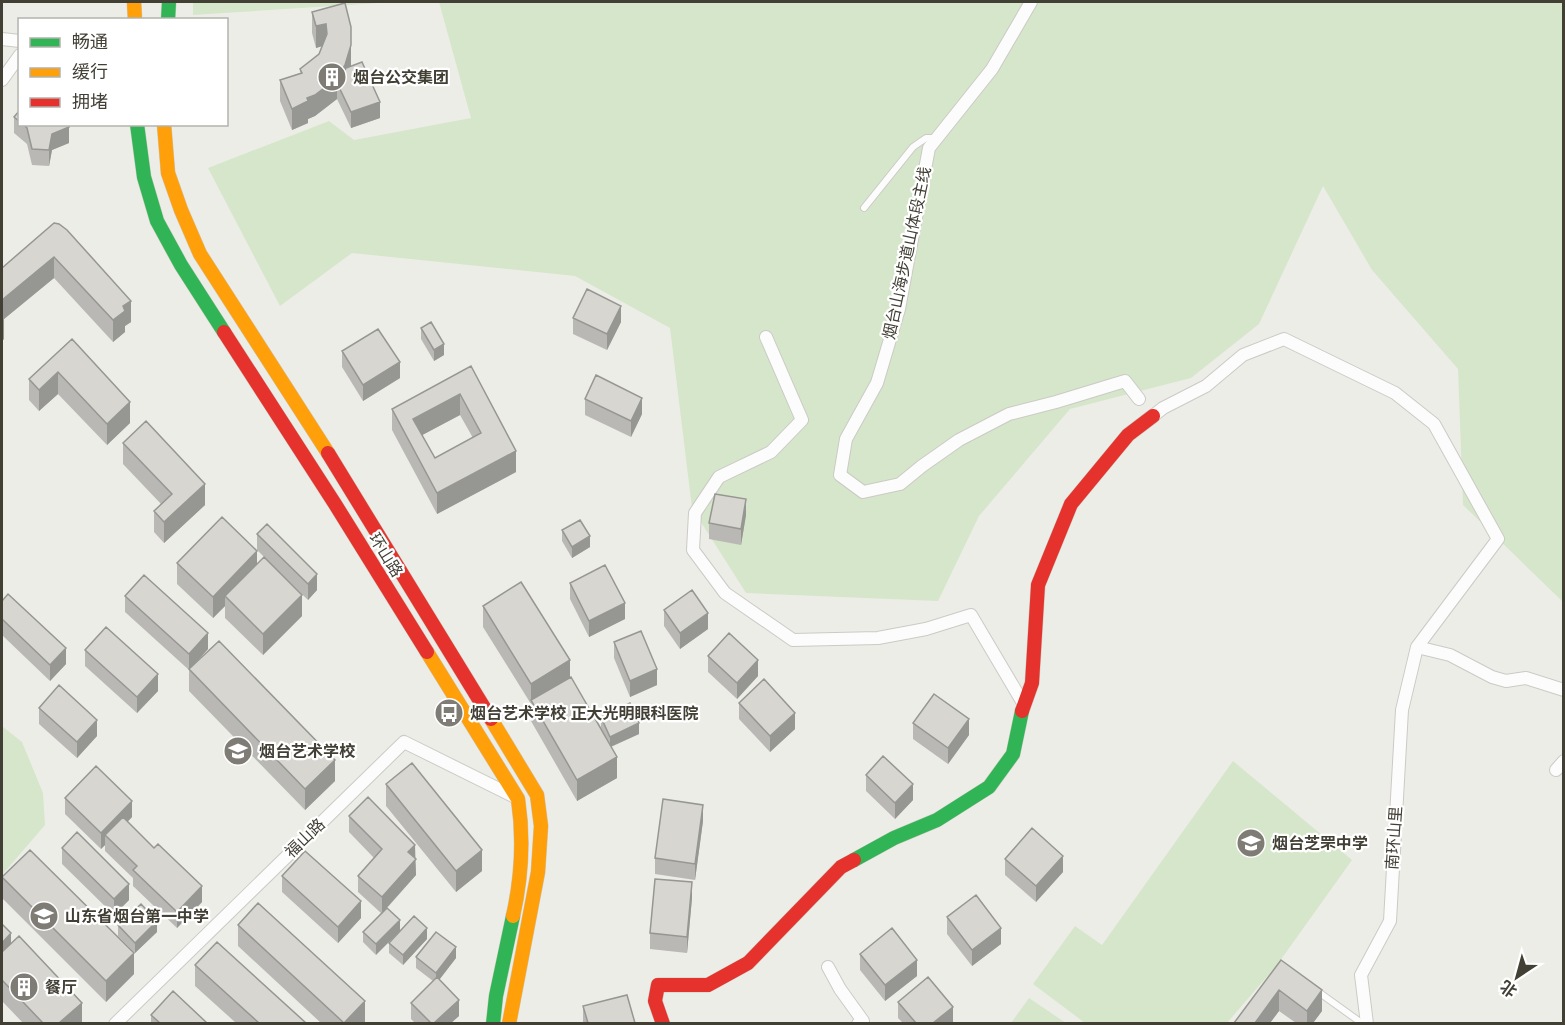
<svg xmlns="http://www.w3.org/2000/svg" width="1565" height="1025" font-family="Montserrat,'Noto Sans SC',sans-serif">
<rect width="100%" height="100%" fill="#edede8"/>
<path fill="#d6e6ca" d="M193,2H395L193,15Z
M439,2H1563V605L1562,601L1463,505L1458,369L1372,270L1323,186L1259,324L1191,378L1070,409L979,516L938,601L746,593L692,508L670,328L575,276L352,253L280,306L208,168L329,121L354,140L471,118Z
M2,726L22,742L43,793L45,825L2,875Z
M1233,761L1352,860L1277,965L1227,1023H1085L1033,984L1075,926L1102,945Z
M1029,998L1066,1023H1011Z"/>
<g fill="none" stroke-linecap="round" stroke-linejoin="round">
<g stroke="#cbcac6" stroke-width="8">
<path id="lane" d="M864,208L913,147L926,138H936
M1317,991L1363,1024"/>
</g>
<g stroke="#cbcac6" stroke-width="14">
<path id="street" d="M1031,2L992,69L929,148L899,309L877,383L846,439L840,475L863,492L900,484L922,466L959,440L1009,414L1056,402L1125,381L1139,399
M2,39L20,41
M2,80L20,55
M766,337L802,420L771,452L719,477L695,513L693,550L725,593L793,640L878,638L926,629L971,615L1023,703
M1153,416L1163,408L1206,386L1243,355L1284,339L1395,393L1434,424L1498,539L1417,647L1402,710L1390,921L1361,975L1367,1024
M1417,647L1450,655L1492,677L1506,681L1526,678L1564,690
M1556,770L1564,761
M828,967L840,989L863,1021L858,1024
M115,1024L404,742L517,798"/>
</g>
<g stroke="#cccac0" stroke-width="15">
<path id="fast" d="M168,20L169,2
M137,124L144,177L157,221L181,265L224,332
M854,860L894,838L937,820L989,787L1013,754L1022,711
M493,1024L496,996L513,916"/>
</g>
<g stroke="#cccac0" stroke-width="15">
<path id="slow" d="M134,2L135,20
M164,124L168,173L181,210L200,254L328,453
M427,652L518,799C524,839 522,876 513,916
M491,719L537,795L541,826L538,872L509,1024"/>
</g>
<g stroke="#cccac0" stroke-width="15">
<path id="jam" d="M224,332L335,504L427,652
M328,453L491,719
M1022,711L1032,683L1038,585L1071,504L1128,435L1153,416
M663,1024L655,1001L658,985H708L748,963L841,867L854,860"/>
</g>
<use href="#lane" stroke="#fcfcfc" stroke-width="6"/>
<use href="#street" stroke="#fcfcfc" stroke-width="12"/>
<use href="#fast" stroke="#30b455" stroke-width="14"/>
<use href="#slow" stroke="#ff9f0a" stroke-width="14"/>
<use href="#jam" stroke="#e5322d" stroke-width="14"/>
</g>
<path fill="#b9b8b4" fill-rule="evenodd" d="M312,12L351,27V66L380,118L351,128L337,99L315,116L308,119V123L292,130L280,101V80L300,73V69L319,54L322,46L316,48L312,33Z
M20,110V124H68L69,143L52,150L49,166L32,165L27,144L14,133V117Z
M54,223L131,322L125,326V332L113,342L54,278L4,319V339L2,341V268Z
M573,318L621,322L607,350L573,334Z
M421,328L444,355L434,361L421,339Z
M72,339L130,423L107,445L58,394L39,411L29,400V379Z
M342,351L400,378L363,401L342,367Z
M471,366L516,472L437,514L392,430V409ZM460,415L473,438L435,458L422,435Z
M585,399L642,414L631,437L585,415Z
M123,443L205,505L164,543L154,532V511L161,504L123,464Z
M746,515L741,545L709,539V523Z
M562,530L590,547L572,558L562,541Z
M257,534L317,590L308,600L257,550Z
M177,563L257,564L302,616L263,655L225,618V606L213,618L177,584Z
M570,583L625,619L589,637L570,599Z
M125,596L208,649L192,667L335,781L305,810L189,691V670L125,612Z
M2,601L66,664L50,681L2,635Z
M483,606L570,677L601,727V717L639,734L611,747L617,778L577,801L531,721V704L483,627Z
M664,610L708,629L680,649L664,626Z
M614,642L657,685L630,697L614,658Z
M85,650L158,691L137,713L85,666Z
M708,656L758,676L737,699L708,672Z
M739,703L795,729L770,752L739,719Z
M39,708L97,736L77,758L39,724Z
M913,723L969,735L948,764L913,739Z
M866,775L913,800L895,819L866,791Z
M386,784L482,871L456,892L386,806Z
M65,798L132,817L127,822L202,902L177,928L133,886V878L105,851V845L101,849L65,814Z
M349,816L415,859L416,875L387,908L376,955L363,942V932L381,913L358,892V876L374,858L349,832Z
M703,821L695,880L655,874V858Z
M62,848L129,900L114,915L62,864Z
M1005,859L1063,872L1036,902L1005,875Z
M282,876L361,918L338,943L282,892Z
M2,877L134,974L106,1002L2,898Z
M692,898L687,953L650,949V933Z
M947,917L1001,944L972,966L947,934Z
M2,924L11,943L82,1023H23L2,1001Z
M118,925L157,932L135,953L118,936Z
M238,925L365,1022L364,1023H321L238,946Z
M427,939L403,965L389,953V943Z
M860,954L917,976L885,1001L860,970Z
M416,957L456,958L439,980L459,1016L451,1023H415L411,1019V1003L433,981L416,968Z
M1281,960L1322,1011L1313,1023H1296L1279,1011L1270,1023Z
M195,965L306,1023H236L195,986Z
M898,1002L953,1023H903L898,1018Z
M583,1006L635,1023H583Z
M151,1015L207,1023H151Z"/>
<path fill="#969692" d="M326,24V45L316,48V26Z
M351,45V67L337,83V99L315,116L308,119V123L292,130V109L307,98Z
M380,102V118L351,128V112Z
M69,127V143L52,150L49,166V150L52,134Z
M54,257V278L4,319V339L2,341V300Z
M131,301V322L125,326V332L113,342V320L123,306Z
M621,306V322L607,350V334Z
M444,344V355L434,361V350Z
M400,362V378L363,401V385Z
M58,372V394L39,411V390Z
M460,394V415L413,440V419Z
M642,398V414L631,437V421Z
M130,402V423L107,445V424Z
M516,451V472L437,514V493Z
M205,484V505L164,543V522Z
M746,499V515L741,545V529Z
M590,536V547L572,558V547Z
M257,551V572L225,596V606L213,618V597Z
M317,574V590L308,600V584Z
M302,595V616L263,655V634Z
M625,603V619L589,637V621Z
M708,613V629L680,649V633Z
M208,633V649L189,670V654Z
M66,648V664L50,681V665Z
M570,660V681L531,700V684Z
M758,660V676L737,699V683Z
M657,669V685L630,697V681Z
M158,674V691L137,713V697Z
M795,713V729L770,752V736Z
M969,719V735L948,764V748Z
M97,720V736L77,758V742Z
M639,723V734L610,747V737Z
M617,757V778L577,801V780Z
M335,760V781L305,810V789Z
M913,784V800L895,819V803Z
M132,801V817L110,840L105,835V845L101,849V833Z
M703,805V821L695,880V864Z
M415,845L416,875L382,913V897L408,852Z
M482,850V871L456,892V871Z
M1063,856V872L1036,902V886Z
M692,882V898L687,953V937Z
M129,884V900L114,915V899Z
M202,886V902L177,928V912Z
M361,901V918L338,943V927Z
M400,920V931L376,955V944Z
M157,921V932L135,953V943Z
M427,928V939L403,965V955Z
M1001,928V944L972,966V950Z
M11,933V954L2,964V943Z
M456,947V958L436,984V973Z
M134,953V974L106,1002V981Z
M917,960V976L885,1001V985Z
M1279,990V1011L1270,1023H1255Z
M1322,990V1011L1313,1023H1307V1011Z
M459,1000V1016L451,1023H434Z
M365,1001V1022L364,1023H344Z
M82,1003V1023H59Z
M953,1007V1023H933Z"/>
<path fill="#d7d6d1" stroke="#969692" stroke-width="1.5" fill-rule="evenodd" d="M345,3L351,27V45L345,65L337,78L315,95L307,98L308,101L292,109L280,80L302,73L300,69L319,54L327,34L326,24L316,26L312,12Z
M362,62L380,102L351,112L337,83L346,68Z
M20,110V122L14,117Z
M23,124H68L69,127L52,134L49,150L32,149L27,128Z
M54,223L59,224L67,230L131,301L123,306L125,311L113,320L54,257L2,300V268Z
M587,289L621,306L607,334L573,318Z
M431,322L444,344L434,350L421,328Z
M378,329L400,362L363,385L342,351Z
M72,339L130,402L107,424L58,372L39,390L29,379Z
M471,366L516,451L437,493L392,409ZM460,394L481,433L435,458L413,419Z
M596,375L642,398L631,421L585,399Z
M146,421L205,484L164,522L154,511L172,494L123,443Z
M715,494L746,499L741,529L709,523Z
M222,517L257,551L213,597L177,563Z
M580,520L590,536L572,547L562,530Z
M267,524L317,574L308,584L257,534Z
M264,557L302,595L263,634L225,596Z
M605,565L625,603L589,621L570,583Z
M144,575L208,633L189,654L125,596Z
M521,582L570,660L531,684L483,606Z
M692,590L708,613L680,633L664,610Z
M8,594L66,648L50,665L2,619V601Z
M106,627L158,674L137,697L85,650Z
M641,631L657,669L630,681L614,642Z
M729,633L758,660L737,683L708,656Z
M219,641L335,760L305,789L189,669Z
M571,677L617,757L577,780L531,700Z
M764,679L795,713L770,736L739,703Z
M59,685L97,720L77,742L39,708Z
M934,694L969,719L948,748L913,723Z
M630,703L639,723L610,737L601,717Z
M883,756L913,784L895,803L866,775Z
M412,763L482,850L456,871L386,784Z
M96,766L132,801L101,833L65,798Z
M368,797L415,845L408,852L416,859L382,897L358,876L382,849L349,816Z
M663,799L703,805L695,864L655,858Z
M123,817L154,848L158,844L202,886L177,912L133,870L137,866L105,835Z
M1032,828L1063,856L1036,886L1005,859Z
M77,832L129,884L114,899L62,848Z
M30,850L134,953L106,981L2,877Z
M305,851L361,901L338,927L282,876Z
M655,879L692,882L687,937L650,933Z
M976,895L1001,928L972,950L947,917Z
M258,903L365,1001L344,1023L238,925Z
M141,904L157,921L135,943L118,925Z
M387,908L400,920L376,944L363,932Z
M414,916L427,928L403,955L389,943Z
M2,924L11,933L2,943Z
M892,928L917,960L885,985L860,954Z
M436,932L456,947L436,973L416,957Z
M19,936L82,1003L59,1023H43L2,980V952Z
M217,942L306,1023H259L195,965Z
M1281,960L1322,990L1307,1011L1279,990L1255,1023H1234Z
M437,977L459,1000L434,1023H431L411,1003Z
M928,977L953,1007L933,1023H916L898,1002Z
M173,991L207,1023H160L151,1015Z
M627,995L635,1023H588L583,1006Z"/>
<defs>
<g id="building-disc" transform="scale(1.5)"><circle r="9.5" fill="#7e7c74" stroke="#fff"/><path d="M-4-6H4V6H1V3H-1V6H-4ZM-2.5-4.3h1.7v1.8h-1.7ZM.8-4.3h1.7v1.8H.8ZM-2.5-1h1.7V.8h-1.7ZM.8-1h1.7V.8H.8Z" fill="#fff"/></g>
<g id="bus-disc" transform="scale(1.5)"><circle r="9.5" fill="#7e7c74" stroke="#fff"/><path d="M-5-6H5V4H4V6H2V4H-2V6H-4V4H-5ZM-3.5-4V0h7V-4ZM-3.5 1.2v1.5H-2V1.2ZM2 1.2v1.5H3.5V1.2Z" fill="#fff"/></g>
<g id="school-disc" transform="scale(1.5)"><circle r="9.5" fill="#7e7c74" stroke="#fff"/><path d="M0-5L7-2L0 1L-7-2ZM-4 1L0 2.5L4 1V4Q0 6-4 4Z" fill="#fff"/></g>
</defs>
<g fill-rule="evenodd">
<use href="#building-disc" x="332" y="77"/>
<use href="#bus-disc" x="449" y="713"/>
<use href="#school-disc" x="238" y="751"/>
<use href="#school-disc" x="1251" y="843"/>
<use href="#school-disc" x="44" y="916"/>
<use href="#building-disc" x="24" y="987"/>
</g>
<g text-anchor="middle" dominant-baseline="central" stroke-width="4.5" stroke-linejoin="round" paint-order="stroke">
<g font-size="16" font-weight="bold" fill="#423f35" stroke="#fff" text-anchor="start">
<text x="353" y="77">烟台公交集团</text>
<text x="470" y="713">烟台艺术学校 正大光明眼科医院</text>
<text x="259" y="751">烟台艺术学校</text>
<text x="1272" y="843">烟台芝罘中学</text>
<text x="65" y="916">山东省烟台第一中学</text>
<text x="45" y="987">餐厅</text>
</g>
<g font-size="16" fill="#423f35" stroke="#fff">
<text transform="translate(907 253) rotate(-78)">烟台山海步道山体段主线</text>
<text transform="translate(386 555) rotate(58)">环山路</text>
<text transform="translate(305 838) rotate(-44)">福山路</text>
<text transform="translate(1394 838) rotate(-86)">南环山里</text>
</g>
</g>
<rect width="1565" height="1025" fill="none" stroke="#423f35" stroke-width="6"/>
<rect x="18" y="18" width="210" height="108" fill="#ffffff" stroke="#b3b2ae" stroke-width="1.5"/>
<rect x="30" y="38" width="30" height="9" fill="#30b455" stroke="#b3b2ae" stroke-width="1.5"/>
<text x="72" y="48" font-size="18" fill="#423f35">畅通</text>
<rect x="30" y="68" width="30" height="9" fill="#ff9f0a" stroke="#b3b2ae" stroke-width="1.5"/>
<text x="72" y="78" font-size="18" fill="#423f35">缓行</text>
<rect x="30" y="98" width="30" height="9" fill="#e5322d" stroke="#b3b2ae" stroke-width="1.5"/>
<text x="72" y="108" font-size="18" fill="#423f35">拥堵</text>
<g transform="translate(1517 977) rotate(216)" stroke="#ffffff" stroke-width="4.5" paint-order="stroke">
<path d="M0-4.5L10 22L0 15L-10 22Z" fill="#423f35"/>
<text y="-9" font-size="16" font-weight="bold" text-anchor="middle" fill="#423f35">北</text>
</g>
</svg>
